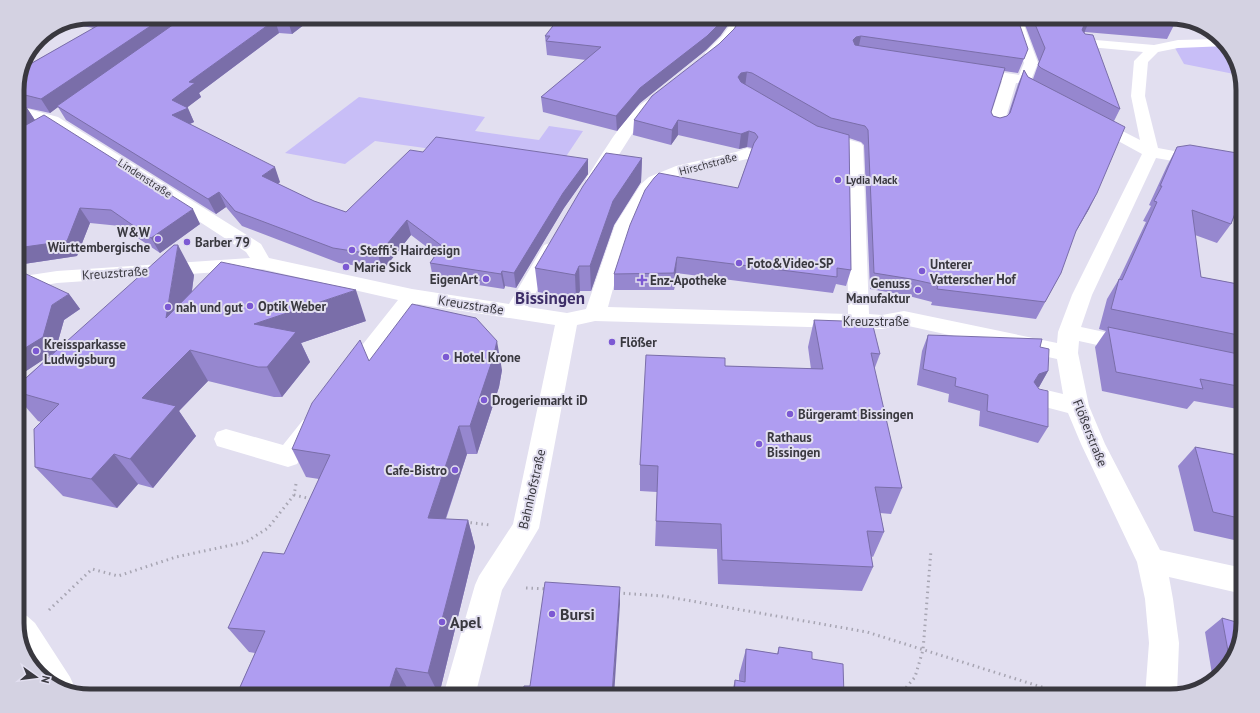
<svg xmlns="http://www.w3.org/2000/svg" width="1260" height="713" font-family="'PT Sans',sans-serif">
<rect width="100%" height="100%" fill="#e2dff0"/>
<path fill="#c8bef7" d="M1221,41L1231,50L1239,75L1184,64L1175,48Z
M359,97L485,117L475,131L539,140L549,126L583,131L559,167L375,141L345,164L285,153Z"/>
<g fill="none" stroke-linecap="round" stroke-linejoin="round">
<path stroke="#a7a5b2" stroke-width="2.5" stroke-dasharray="1 3" stroke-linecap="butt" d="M17,413L28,405"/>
<path stroke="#a7a5b2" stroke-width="3" stroke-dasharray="1.5 4" stroke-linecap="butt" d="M296,484L294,495L312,499
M465,522L490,525
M526,588L547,589
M618,593L663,596L867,632L1070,696
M49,610L92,569L118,576L176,557L246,542L268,528L294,495
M899,696L915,677L923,650L931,550"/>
<path fill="#fff" fill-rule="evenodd" d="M736,17H748L732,42L717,56H707L705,53L722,36Z
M1009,17H1021L1038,63L1031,80C1036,88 1045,87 1050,94L1048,97C1038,100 1024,93 1019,83H1016L1003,127L1001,130L995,132L989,130L987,127L1002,81L967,75L965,72L967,69L972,68L1019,75L1024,63Z
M1118,17H1170L1179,20L1177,23L1173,24L1124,21L1120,20Z
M1084,39L1154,45L1178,40L1219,39L1227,46L1178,48L1158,52L1148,62L1145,96L1158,148L1201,156L1207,157L1209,161L1207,165L1201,166L1156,158L1092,295L1081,327L1137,339L1140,344L1137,349L1129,352L1079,341L1078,353L1089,406L1105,444L1160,550L1243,568V594L1169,577L1173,599L1179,643L1177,694L1170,696H1145L1149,643L1145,599L1137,562L1081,444L1068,413L1030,403L1026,397L1030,391L1038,388L1063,394L1057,359L904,325L882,329L595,321L577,325L539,528L502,590L475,696H443L475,585L479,576L513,524L555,325L417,304L356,385L348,387L340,385L337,379L340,373L398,300L262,269L57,283L17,290V277L57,271L250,258L246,252L48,123L17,116V106L58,117L261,244L269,258L412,289L509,304L544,245L551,243L558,245L560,249L528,307L567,313L586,309L615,225L641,184L649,177L676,166L736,152L747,148L753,150L755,153L753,156L747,159C719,166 688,171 662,184C636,198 616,279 608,307L848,314L847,149L815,140L813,137L815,134L821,132L861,143L863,146L869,314L882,315L904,311L1057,343L1058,332L1072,295L1142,154L1089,125L1086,122L1089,119L1094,117L1099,119L1140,140L1131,96L1134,61L1143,52L1079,46L1077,43L1079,40Z
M653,98L658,99L660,102L634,131L601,183L595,184L589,183L586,179C600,159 630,103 653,98Z
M311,418L319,420L323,427L297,464L288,467L217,446L214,439L217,432L226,429L283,445L303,420Z
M17,612L27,616L35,623L70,677L75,688L73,691L54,686L27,659L17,627Z"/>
</g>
<path fill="#9687cf" d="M90,17H314L292,34L279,33L199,93L201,97L187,107L194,122L190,124L280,182L278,184L314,201L346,212L423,152L588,159V174L564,208L516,288L505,286L504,289L433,278L430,263L436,254L411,235L383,270L339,263L242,226L226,207L216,214L66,120L58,107L50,113L27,108L35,120L200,224L160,253L120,226L90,223L77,256L17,265V86L32,63L94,28L62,23Z
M742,17L1028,49L1018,73L1004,71L991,112L993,116L1000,118L1007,116L1008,115L1018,84L1024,70L1028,77L1033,79L1039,62L1022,17H1169L1174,25L1167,39L1085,32L1084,33L1120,109L1114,121L1089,209L1074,234L1061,273L1036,319L931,305L932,302L905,295L870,289L864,145L861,142L849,138L851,270L846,286L836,284L833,293L676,273L674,290H614V274L738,188L752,148L747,147L739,149L678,135L671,145L633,135L634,120L719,44L734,29Z
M721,35L706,50L640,103L617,131L543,112L541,97L586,60L547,55L545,36Z
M1243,94V140L1236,105Z
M1177,147L1243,154V213L1236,212L1231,224L1217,243L1195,235L1201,277L1243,285V410L1194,401L1187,409L1102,391L1095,347L1106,331L1099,329L1107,299L1119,279L1146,222L1143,221L1151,206L1149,205L1167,166Z
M642,158L641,182L614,225L591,291H580L576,299L538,292L535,268Z
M194,275L192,291L366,321L301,343L310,362L282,397H274L208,381L179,411L196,436L153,488L138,484L117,508L63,496L35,467L41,422L38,421L17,397V386L53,353L17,377L69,294L80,309L64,320L55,352Z
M814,320L880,354L874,370L902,488L891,514L880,513L884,532L873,557L871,556L873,567L862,591L718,584L717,549L655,546L657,492L640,491V465L725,366L811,369L808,347Z
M928,335L1040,347L1048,371L1039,387H1038L1048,427L1038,443L979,426L980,411L948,402L949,394L917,385L922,351Z
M502,370L499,387L477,454H467L446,519L468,520L475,547L439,695L409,691L407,696H236L255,653L249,652L228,628L284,554L319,479L306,477L292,449Z
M1195,447L1243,456V542L1194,531L1178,466Z
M1222,618L1233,659L1213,680L1205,632Z
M779,647L812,659L844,696H731L735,680L739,681V675L746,649L777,654Z"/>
<path fill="#7a6ea9" d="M164,17H188L57,106L58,107L50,113L41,99Z
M293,17H314L292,34L288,21Z
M725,17H734L721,35L706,50L640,103L617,131L616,116L640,88Z
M275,20L279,33L199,93L201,97L184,110L188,108L194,122L178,129L172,115V100L189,82Z
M1088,24L1082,38L1078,39L1084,25Z
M861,36L858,50L850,54L853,40L856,37Z
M747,72L745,87L737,91L738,77L741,73Z
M27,108L36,122L17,133V114Z
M678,120V135L671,145L672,130Z
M749,131L747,147L739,149L741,134Z
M642,158L641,182L614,225L591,291L590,266L613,201Z
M588,159V174L564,208L516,288L514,273L563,193Z
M275,167L280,182L268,191L262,176Z
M219,192L226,207L216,214L208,199Z
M1097,193L1089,209L1067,247L1076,231Z
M80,208L90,223L77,256L17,265V248Z
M193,209L200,224L160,253L151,238Z
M407,220L411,235L383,270L378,255Z
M178,245L194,275L184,348L166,318Z
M677,257L676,273L674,290V273Z
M579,266L580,291L576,299L575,275Z
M502,271L505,286L504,289L501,274Z
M356,290L366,321L301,343L310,362L282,397L267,367L254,324Z
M69,294L80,309L64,320L55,352L17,377V353L52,305Z
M497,341L502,370L499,387L477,454L470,426Z
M190,350L208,381L179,411L196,436L153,488L130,459L142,398Z
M1048,371L1039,387L1029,390L1039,374Z
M459,426L467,454L437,544L428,518Z
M114,454L138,484L117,508L91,479Z
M468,520L475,547L439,695L428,673Z
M620,587V604L614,696H612Z
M396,668L409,691L407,696H387Z"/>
<path fill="#af9df1" stroke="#7a6ea9" d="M105,17H164L41,99L17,93V86L27,64L32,63L111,18Z
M184,17H293L288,21L275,20L189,82L195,83L172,100L188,108L172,115L275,167L262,176L314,201L346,212L410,150L423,152L436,137L588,159L563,193L514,273L502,271L501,274L430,263L442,246L407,220L378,255L333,248L235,211L219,192L208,199L57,106Z
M560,17H725L722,21L707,36L640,88L616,116L541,97L601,47L546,41L550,36H545Z
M742,17H1017L1028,49L1024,59L861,36L856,37L853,40L855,45L861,46L1005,68L991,112L993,116L1000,118L1007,116L1010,113L1024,70L1028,77L1125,127L1097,193L1076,231L1061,273L1045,302L937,289L938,285L911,279L874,273L868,130L865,126L831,118L752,73L747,72L741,73L738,77L741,82L817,126L849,135L851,270L837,268V277L677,257L674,273L614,274L630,225L645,190L654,178L659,173L738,188L754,143L758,137L755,133L749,131L741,134L678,120L672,130L634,120L652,96L719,44L734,29Z
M1032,17H1169L1174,25L1086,18L1088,24L1084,25L1082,30L1085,34L1093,35L1120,109L1041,68L1038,65L1045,48Z
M17,105L27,108L17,114Z
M44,115L193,209L151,238L111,210L80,208L67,241L17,248V130Z
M1190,145L1243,154V192L1231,224L1192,210L1201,277L1243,285V336L1111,309L1119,279L1122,280L1157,202L1154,201L1162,186H1160L1177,147Z
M606,153L642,158L613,201L590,266H579L575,275L535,268L583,186Z
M174,245H178L166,318L221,262L356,290L254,324L296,332L267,367H258L190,350L142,398L176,406L130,459L114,454L91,479L35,467L34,429L59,404L17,392V386Z
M24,273L69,294L52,305L43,337L17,353V274Z
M412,304L476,318L497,341L493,358L470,426H459L428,518L468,520L428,673L396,668L387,696H236L265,631L228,628L263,552L284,554L330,455L292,449L312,403L360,340L369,361Z
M814,320L872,322L880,354L871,353L902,488L875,487L884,532L867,531L873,567L722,560L721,524L656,521L658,466L640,465L646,355L725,358V366L823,369Z
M1108,327L1243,355V387L1200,379L1203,389L1116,372Z
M928,335L1042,339L1040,347L1049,349L1048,371L1039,374L1034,382L1039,389L1048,391V427L987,411L988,395L955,386L956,378L923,369Z
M1195,447L1243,456V519L1213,512Z
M545,582L620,587L612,694H613V696H522L524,686H530Z
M1222,618L1243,624L1233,659L1230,662Z
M779,647L812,652V659L843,664L844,696H734L735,680L745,682L746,649L778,654Z"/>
<g fill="#7c59d3" stroke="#e2dff0" stroke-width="1.5">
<circle cx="838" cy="180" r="4"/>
<circle cx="158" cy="239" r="4"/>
<circle cx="187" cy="242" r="4"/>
<circle cx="352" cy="250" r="4"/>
<circle cx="739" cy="263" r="4"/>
<circle cx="346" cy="267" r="4"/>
<circle cx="922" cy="271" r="4"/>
<circle cx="486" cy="279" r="4"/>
<path d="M640 274h4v4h4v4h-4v4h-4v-4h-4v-4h4z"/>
<circle cx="918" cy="290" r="4"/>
<circle cx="250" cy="306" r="4"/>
<circle cx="168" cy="307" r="4"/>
<circle cx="612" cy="342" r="4"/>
<circle cx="36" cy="351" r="4"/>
<circle cx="446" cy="357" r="4"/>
<circle cx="484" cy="400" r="4"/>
<circle cx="790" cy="414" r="4"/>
<circle cx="759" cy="444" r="4"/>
<circle cx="455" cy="470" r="4"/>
<circle cx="552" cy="614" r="4"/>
<circle cx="442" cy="622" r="4"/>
</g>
<g text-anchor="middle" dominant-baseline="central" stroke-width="4" stroke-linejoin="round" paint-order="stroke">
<g font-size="11" fill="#39383f" stroke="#e2dff0">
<text transform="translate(708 164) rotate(-15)">Hirschstraße</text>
<text transform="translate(145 178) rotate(33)">Lindenstraße</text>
</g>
<g font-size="11" font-weight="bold" fill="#39383f" stroke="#e2dff0" text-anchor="start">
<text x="846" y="180">Lydia Mack</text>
</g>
<g font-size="13" font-weight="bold" fill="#39383f" stroke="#e2dff0" text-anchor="start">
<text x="150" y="232" text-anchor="end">W&amp;W<tspan x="150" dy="15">Württembergische</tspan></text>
<text x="195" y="242">Barber 79</text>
<text x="360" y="250">Steffi's Hairdesign</text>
<text x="747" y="263">Foto&amp;Video-SP</text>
<text x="930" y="264">Unterer<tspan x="930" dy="15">Vatterscher Hof</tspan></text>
<text x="354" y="267">Marie Sick</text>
<text x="478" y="279" text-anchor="end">EigenArt</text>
<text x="650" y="280">Enz-Apotheke</text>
<text x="910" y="283" text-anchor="end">Genuss<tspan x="910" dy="15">Manufaktur</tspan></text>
<text x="258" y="306">Optik Weber</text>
<text x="176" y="307">nah und gut</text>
<text x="620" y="342">Flößer</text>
<text x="44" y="344">Kreissparkasse<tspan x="44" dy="15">Ludwigsburg</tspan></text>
<text x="454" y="357">Hotel Krone</text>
<text x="492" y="400">Drogeriemarkt iD</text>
<text x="798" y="414">Bürgeramt Bissingen</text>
<text x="767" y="437">Rathaus<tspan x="767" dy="15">Bissingen</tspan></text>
<text x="447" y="470" text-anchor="end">Cafe-Bistro</text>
</g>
<g font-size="13" fill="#39383f" stroke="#e2dff0">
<text transform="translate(115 273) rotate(-4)">Kreuzstraße</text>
<text transform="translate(471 305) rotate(9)">Kreuzstraße</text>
<text x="876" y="321">Kreuzstraße</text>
<text transform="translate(1090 433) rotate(68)">Flößerstraße</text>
<text transform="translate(532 489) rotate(-77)">Bahnhofstraße</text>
</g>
<g font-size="16" font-weight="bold" fill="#39383f" stroke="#e2dff0" text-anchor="start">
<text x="560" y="614">Bursi</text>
<text x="450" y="622">Apel</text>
</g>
<g font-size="17" font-weight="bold" fill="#3d2d68" stroke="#e2dff0">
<text x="550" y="298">Bissingen</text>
</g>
</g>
<path d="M0 0H1260V713H0ZM90 24H1170A66 66 0 0 1 1236 90V623A66 66 0 0 1 1170 689H90A66 66 0 0 1 24 623V90A66 66 0 0 1 90 24Z" fill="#d4d2e2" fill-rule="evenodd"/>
<path fill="none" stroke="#39383f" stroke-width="5" d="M90 24H1170A66 66 0 0 1 1236 90V623A66 66 0 0 1 1170 689H90A66 66 0 0 1 24 623V90A66 66 0 0 1 90 24Z"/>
<g transform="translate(36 677) rotate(104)" stroke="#e2dff0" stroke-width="3" paint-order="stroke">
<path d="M0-3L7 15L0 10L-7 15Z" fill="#39383f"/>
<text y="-6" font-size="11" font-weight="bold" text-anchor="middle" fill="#39383f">N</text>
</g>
</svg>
